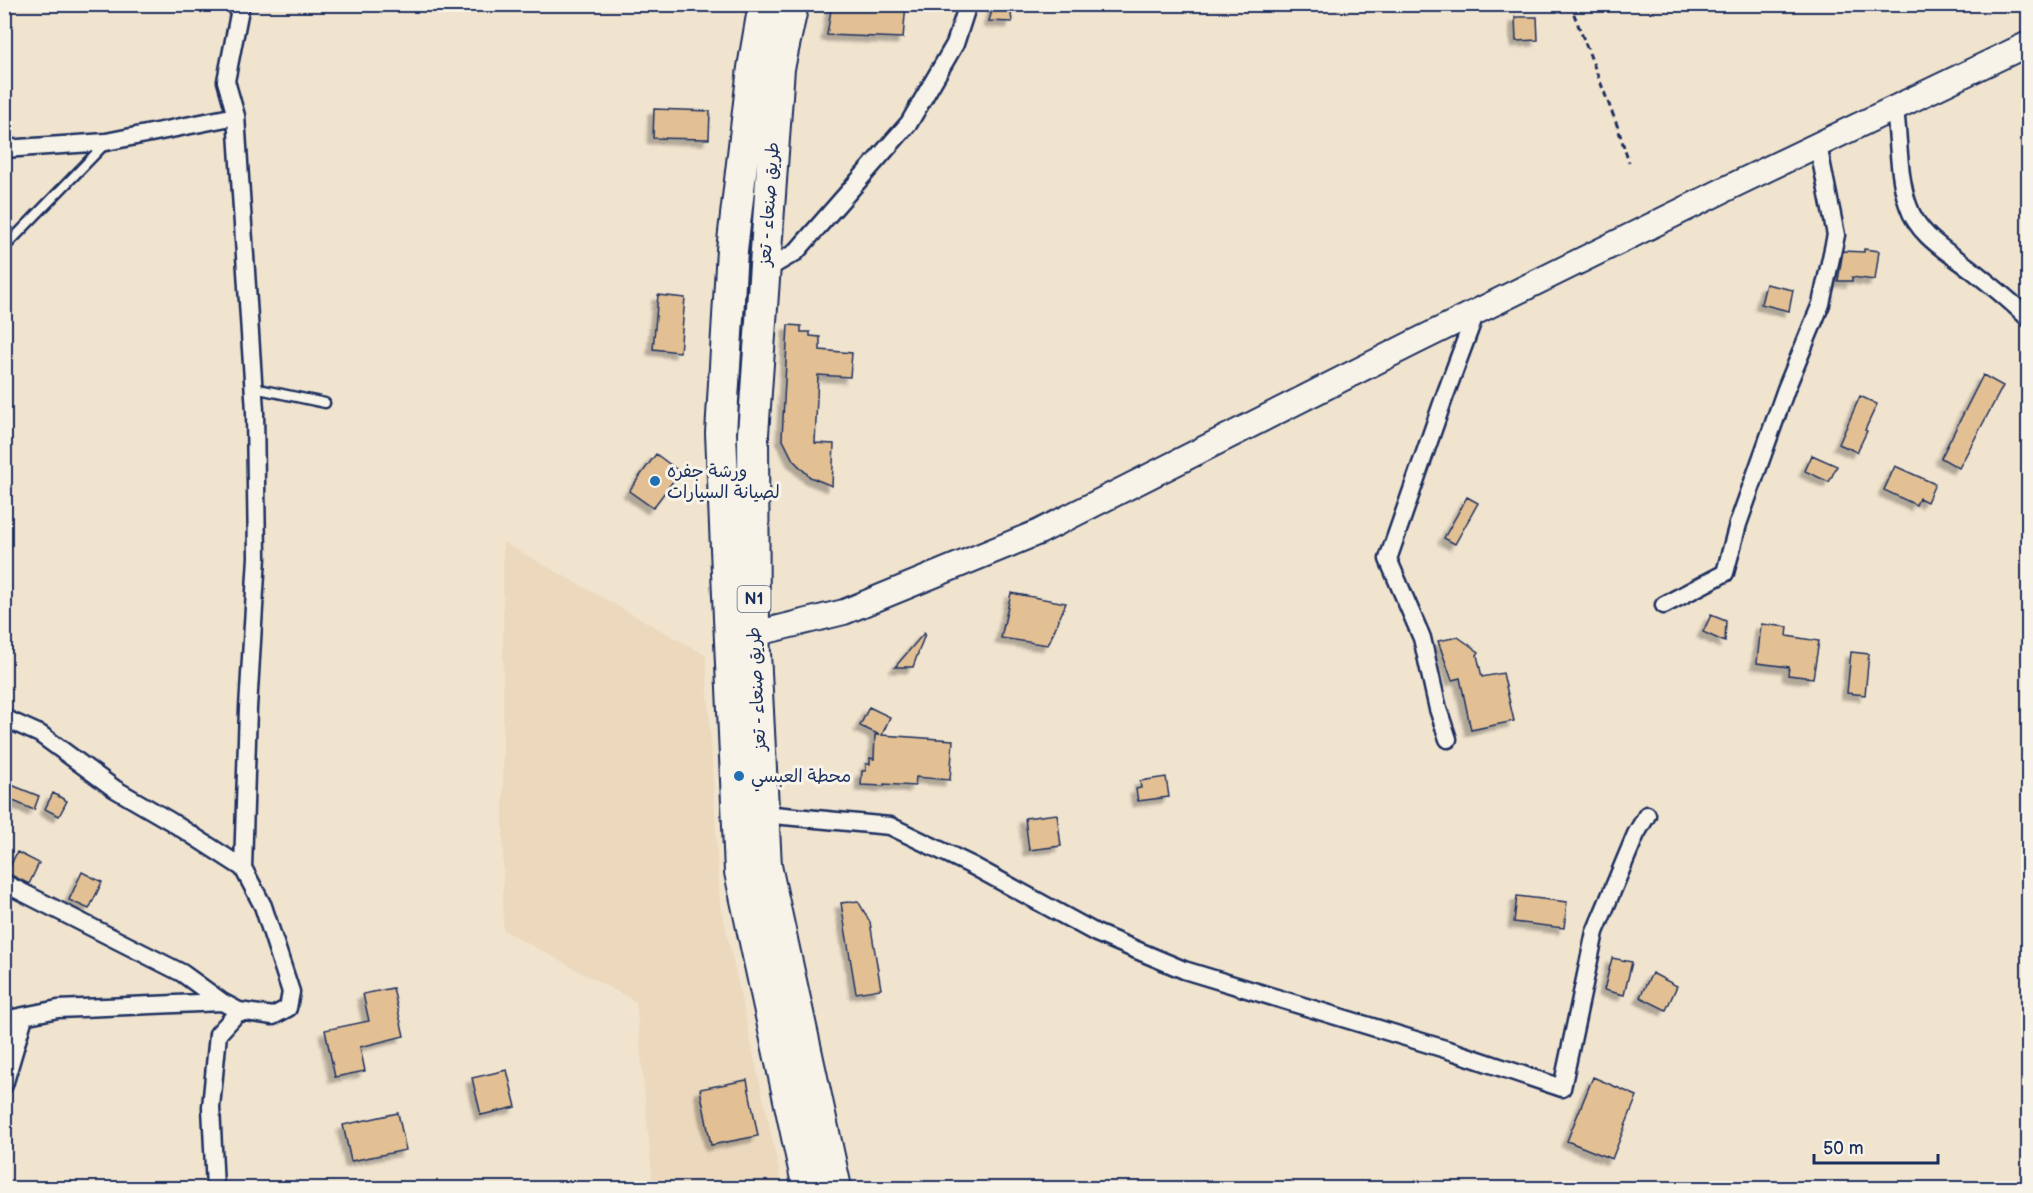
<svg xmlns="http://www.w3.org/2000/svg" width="2033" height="1193" font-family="'Balsamiq Sans','Playpen Sans Arabic',sans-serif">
<defs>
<filter id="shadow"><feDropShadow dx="-5.5" dy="5.5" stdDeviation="1.5" flood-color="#0004"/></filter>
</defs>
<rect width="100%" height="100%" fill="#f1e4cf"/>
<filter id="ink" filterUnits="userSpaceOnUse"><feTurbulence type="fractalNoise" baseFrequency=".0167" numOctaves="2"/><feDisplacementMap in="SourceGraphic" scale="12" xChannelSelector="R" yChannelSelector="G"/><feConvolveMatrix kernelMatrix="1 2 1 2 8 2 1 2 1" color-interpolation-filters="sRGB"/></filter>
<g filter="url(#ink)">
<path fill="#ecd9bd" d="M503,542L706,655L720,901L783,1188H653L636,1002L503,930Z"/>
<path fill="#e2c094" stroke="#1b2f5e" stroke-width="1.5" filter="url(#shadow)" d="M832,4H906L903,38L827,35Z
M994,4H1010L1012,22L989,21Z
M1515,17H1537L1538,40L1516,41Z
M654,109L710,111L709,139L653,138Z
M1864,249L1879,251L1875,280L1852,277V281H1838L1843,251L1864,252Z
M1766,284L1793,290L1789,311L1761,304Z
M658,295L685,298L680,352L653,349Z
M788,325L801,326V332H810V336L820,337V350L852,353L850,377L818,375L815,443L834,444L832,486L810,477L793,460L782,438Z
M1983,375L2003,386L1959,468L1941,458Z
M1860,396L1877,404L1865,430L1867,431L1857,452L1839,444Z
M656,454L680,472L653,508L629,491Z
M1812,455L1837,466L1829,482L1805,471Z
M1895,466L1935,484L1927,502L1919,498L1916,505L1884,490Z
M1467,497L1478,503L1455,544L1444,538Z
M1011,593L1066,603L1048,645L1001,638Z
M1711,615L1726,621L1725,642L1703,632Z
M1761,624L1788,627L1787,636L1819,641L1813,678L1788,675L1789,667L1757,663Z
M924,633L925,634L913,667H895Z
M1458,637L1479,652L1477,655L1482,677L1503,673L1514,721L1471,730L1460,678L1452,680L1438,641Z
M1851,652L1869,654L1865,695L1847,693Z
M869,707L890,717L882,735L953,740L950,780L916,777L915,786L884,784V786L861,785L862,771H866V764H870V758L874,759L875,735H880L860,726Z
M1166,777L1169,797L1138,801L1136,789L1141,788L1140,781Z
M4,782L39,796L34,810L4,797Z
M53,793L67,801L59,816L45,809Z
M1057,814L1061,846L1029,850L1025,818Z
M17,852L39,863L29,884L7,873Z
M82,872L102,882L89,909L69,900Z
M1517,896L1567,902L1564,928L1514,922Z
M858,901L870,922L881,989L856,993L841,903Z
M1612,958L1632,962L1624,995L1604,990Z
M1652,973L1677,986L1666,1010L1640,997Z
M393,988L404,1036L360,1047L365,1071L335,1077L325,1030L369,1021L363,994Z
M507,1070L516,1107L481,1115L472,1078Z
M1593,1077L1637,1096L1612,1159L1567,1141Z
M747,1080L758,1136L711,1145L700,1089Z
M398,1113L406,1150L351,1161L343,1125Z"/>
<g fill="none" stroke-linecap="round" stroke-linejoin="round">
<g stroke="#1b2f5e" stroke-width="13">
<path id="lane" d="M4,248L106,143
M254,388L325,403"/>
</g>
<g stroke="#1b2f5e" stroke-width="21">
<path id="street" d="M241,4L226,81L236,116L255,411L257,557L248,708L243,868
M1895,109C1899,139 1898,177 1908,205C1918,236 1947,251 1972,270C1991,285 2011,301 2028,318
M4,149L106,142L236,116
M765,270L796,252L909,123L955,44L968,4
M1664,605L1725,573L1738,524L1786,389L1821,304L1836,235L1818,145
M4,718L40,734L115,789L170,821L243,868L263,906L291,992L288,1008L273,1016L239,1011
M1448,739L1438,709L1422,638L1388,559L1444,398L1476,312
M763,814L890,826L973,866L1096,933L1184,970L1455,1052L1562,1088L1595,932L1636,834L1647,815
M4,883L182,973L222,1002L239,1011L218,1034L211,1107L215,1188
M4,1020L58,1009L222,1002
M4,1085L24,1017"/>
</g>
<g stroke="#1b2f5e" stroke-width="28">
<path id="secondary" d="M754,634L844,612L1039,532L1413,343L1736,184L2028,44"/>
</g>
<g stroke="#1b2f5e" stroke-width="34">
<path id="highway" d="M764,4L753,68L732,250L721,433L740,872L808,1188
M793,4L779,68L753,434L754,634L766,866L836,1188"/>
</g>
<path stroke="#1b2f5e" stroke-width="3" stroke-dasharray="6 4.5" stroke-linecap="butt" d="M1570,4L1617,125L1629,163"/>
<use href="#lane" stroke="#f7f3e8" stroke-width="8"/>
<use href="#street" stroke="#f7f3e8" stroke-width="16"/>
<use href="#secondary" stroke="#f7f3e8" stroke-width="24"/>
<use href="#highway" stroke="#f7f3e8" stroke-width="30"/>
</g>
</g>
<g fill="#1f6fb2" stroke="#f7f3e8" stroke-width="2">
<circle cx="655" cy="481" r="6"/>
<circle cx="739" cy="776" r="6"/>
</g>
<g text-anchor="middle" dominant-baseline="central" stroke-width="6" stroke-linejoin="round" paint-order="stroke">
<rect fill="#f7f3e8" stroke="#5d6a87" stroke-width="1.5" x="737.5" y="586" width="33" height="26" rx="4.5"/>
<g font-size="16" font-weight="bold" fill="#1b2f5e">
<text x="754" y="599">N1</text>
</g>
<g font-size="18" fill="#1b2f5e" stroke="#f7f3e8">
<text transform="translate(769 204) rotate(-86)">طريق صنعاء - تعز</text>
<text transform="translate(757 689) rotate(-93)">طريق صنعاء - تعز</text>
</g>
<g font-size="18" fill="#1b2f5e" stroke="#f7f3e8" text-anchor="start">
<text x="667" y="471">ورشة جفره<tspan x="667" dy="21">لصيانة السيارات</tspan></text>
<text x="751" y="776">محطة العبسي</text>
</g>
</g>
<rect width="2033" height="1193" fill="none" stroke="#f7f3e8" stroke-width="24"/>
<rect x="12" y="12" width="2009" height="1169" fill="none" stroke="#1b2f5e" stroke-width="2" filter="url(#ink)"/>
<path d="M1814 1154v9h124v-9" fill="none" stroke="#1b2f5e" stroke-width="3"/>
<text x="1823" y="1154" font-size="18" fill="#1b2f5e" stroke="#f7f3e8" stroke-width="4.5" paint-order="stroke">50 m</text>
</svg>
